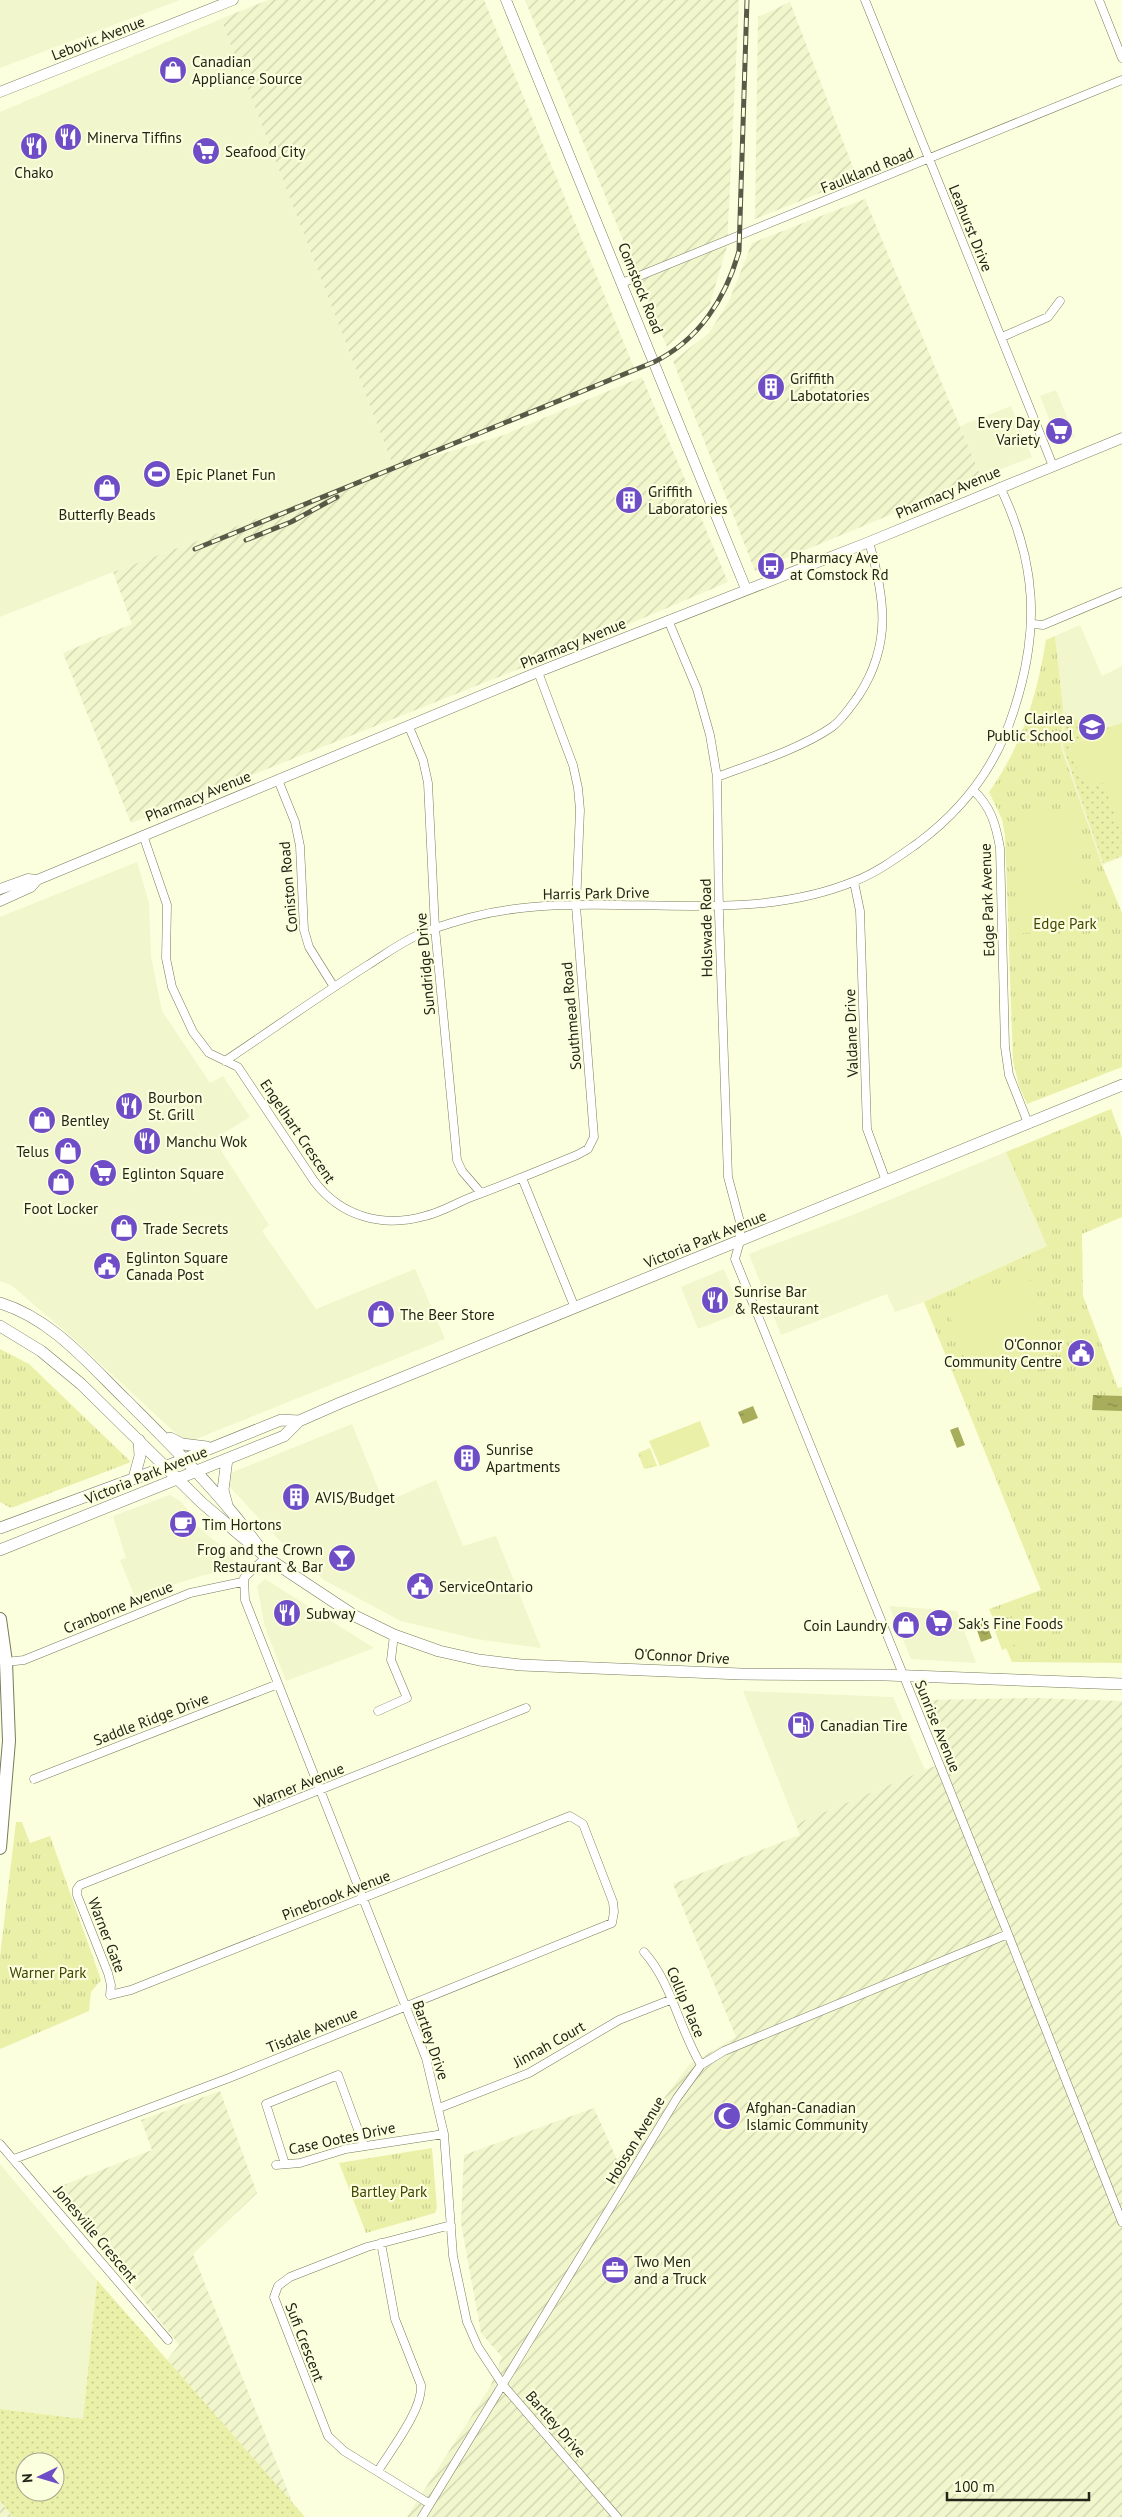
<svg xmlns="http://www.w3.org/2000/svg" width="1122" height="2517" font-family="'PT Sans',sans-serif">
<defs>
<pattern id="industrial-furrows" width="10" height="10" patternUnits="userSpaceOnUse" patternTransform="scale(1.25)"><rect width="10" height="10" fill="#f2f6cc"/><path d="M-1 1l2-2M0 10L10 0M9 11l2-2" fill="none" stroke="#cfd3ae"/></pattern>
<pattern id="grass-dots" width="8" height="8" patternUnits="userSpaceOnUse" patternTransform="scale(1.25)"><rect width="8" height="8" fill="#eaf0a8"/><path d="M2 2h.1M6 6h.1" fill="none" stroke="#c8ce90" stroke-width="1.8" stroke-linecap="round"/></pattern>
<pattern id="park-tufts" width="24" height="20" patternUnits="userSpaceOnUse" patternTransform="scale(1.25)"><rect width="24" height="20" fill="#eaf0a8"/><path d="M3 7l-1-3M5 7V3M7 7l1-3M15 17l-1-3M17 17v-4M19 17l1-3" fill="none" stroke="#c8ce90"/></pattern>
<pattern id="water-ripples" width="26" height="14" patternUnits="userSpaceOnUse" patternTransform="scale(1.25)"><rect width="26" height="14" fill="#a8ad5c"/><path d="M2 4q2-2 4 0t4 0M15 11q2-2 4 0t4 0" fill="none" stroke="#888d4b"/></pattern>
</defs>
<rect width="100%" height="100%" fill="#fcffdd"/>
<path fill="#f2f6cc" d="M0,0H180L0,68Z
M221,19L394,468L113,572L0,617V112Z
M1056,390L1075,437L1059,444L1040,396Z
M1011,406L1032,457L981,477L960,426Z
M1080,625L1102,676L1122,666V857L1102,865L1061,747L1063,707L1055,636Z
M137,862L149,903L151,957L162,1011L210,1083L223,1076L250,1117L219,1136L217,1144L269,1225L262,1231L316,1309L415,1269L445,1339L186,1443L74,1339L11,1285L0,1281V917Z
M1006,1152L1047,1246L924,1302L895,1312L887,1294L781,1335L749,1254L855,1214Z
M724,1269L741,1312L698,1329L681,1287Z
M352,1424L384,1503L436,1480L463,1546L496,1536L541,1648L476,1639L401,1621L324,1580L281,1542L229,1486L228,1474Z
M170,1495L180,1501L194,1517L195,1524L230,1554L233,1558V1568L230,1570L204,1575L163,1588L137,1602L120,1560L126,1558L113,1516Z
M265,1579L374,1648L286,1681L265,1627L257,1586Z
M889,1606L957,1611L976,1663L911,1659Z
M743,1691L893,1697L925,1770L796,1824Z
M0,2164L97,2280L83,2419L0,2409Z"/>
<path fill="url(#industrial-furrows)" d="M268,0H484L635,370L401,466L501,436L642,377L728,582L587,642L131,823L63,653L132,624L113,572L394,468L221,19Z
M525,0H739L727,246L710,304L667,347Z
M790,2L857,178L755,219L758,17Z
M865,199L981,477L755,571L673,361L709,333L729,301L752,243Z
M1033,1698L1122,1701V2517H407L490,2387L502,2357L481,2333L461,2223L464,2155L594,2108L617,2160L689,2065L736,2037L673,1884L800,1835L796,1824L949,1760L927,1700Z
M220,2091L257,2193L193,2254L293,2504L167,2360L179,2345L56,2188L152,2150L141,2120Z
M0,2501L13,2517H0Z"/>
<path fill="url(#grass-dots)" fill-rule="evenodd" d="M1065,712L1069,717L1100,730L1122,723V856L1103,863L1063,747L1064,742L1072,737L1069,732L1064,734ZM1095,736L1084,761L1071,752L1069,748L1077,742Z
M97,2280L305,2517H13L0,2501V2409L83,2419ZM25,2462H55V2492H25Z"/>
<path fill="url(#park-tufts)" d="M1055,636L1063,707L1061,747L1102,865L1122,913V1067L1027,1104L1019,1086L1013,1061L1005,835L1002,819L989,792C1022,746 1037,695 1046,640Z
M1111,1109L1122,1138V1217L1082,1234L1083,1296L1118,1388L1122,1387V1663L1012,1662L989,1609L1041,1590L924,1302L1047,1246L1006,1152Z
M0,1349L29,1364L131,1462L11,1508L0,1502Z
M650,1448L657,1466L644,1469L638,1453Z
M16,1822H22L30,1843L50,1836L101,1980L91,1992L89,2011L0,2049V1956Z
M432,2148L437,2208L435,2213L366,2233L339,2163Z"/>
<path fill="#eaf0a8" d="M1119,725L1122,733V833L1103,783L1093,784L1082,781L1069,746Z
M1077,811L1081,931L1022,933L1018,813Z
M1028,1274C1031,1286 1036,1300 1036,1313C1037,1354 1011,1372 977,1387L945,1304Z
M700,1421L710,1446L660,1466L649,1441Z
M1040,1606L1050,1630L1002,1650L993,1626Z
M58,1943L70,1973L66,1980L39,1990C29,1964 33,1954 58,1943Z"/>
<path fill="url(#water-ripples)" d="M1093,1395L1122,1396V1411L1092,1410Z
M753,1406L758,1418L743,1424L738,1412Z
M958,1427L965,1445L957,1448L950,1430Z
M984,1617L992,1638L981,1642L974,1621Z"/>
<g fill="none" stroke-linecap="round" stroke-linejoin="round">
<g stroke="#797c5d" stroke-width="9">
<path id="minor" d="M865,0L1053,466
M1099,0L1122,58
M622,283L1122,80
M1002,337L1048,317L1060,301
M668,620L697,689L710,735L717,777L719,914L728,1177L740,1222V1241L735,1259L1008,1934L1122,2222
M1033,624L1043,625L1122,592
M409,727L423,760L428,783L435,928L457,1160L462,1171L481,1193
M717,777C752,764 802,748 832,727C843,719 851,706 859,695C892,644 885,598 869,542
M278,780L295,822L300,846L304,930L309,947L334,987
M974,791C991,807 996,825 1000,848L1005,1047L1009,1075L1028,1123
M143,835L167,905L166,958L172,987L193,1032L209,1053L238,1067L314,1181C341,1217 383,1228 425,1216C442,1212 458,1202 474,1196C509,1183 543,1169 577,1155L588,1149L594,1137L576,906L580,810L578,788L573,765L538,672
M854,882L860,911L867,1129L886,1181
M225,1061C273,1029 319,996 368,965C384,955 400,943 418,935C435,927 454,922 472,917C596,885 734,931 855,881C878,872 898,857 918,843C965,808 997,765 1014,710C1040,630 1037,563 1000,487
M522,1178L575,1308
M266,1557L244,1578L245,1600L426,2058L444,2134L453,2256L467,2322L478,2347L503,2385L617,2517
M6,1662L24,1660L190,1593L242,1582
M378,1711L407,1698L391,1660L394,1635
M34,1779L278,1684
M644,1952C672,1983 679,2029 701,2065
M439,2108L529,2073L619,2020L670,2000
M0,2144L168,2340
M14,2159L229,2078L612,1923L614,1912L613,1902L583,1824L570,1816L131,1990L110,1995L111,1985L108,1973L77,1895V1889L80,1885L526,1708
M285,2164L266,2104L338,2075L364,2146
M276,2165L300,2163L346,2149L444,2134
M378,2471C391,2450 423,2409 421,2385L395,2319L381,2243
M430,2504L344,2451L328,2436L274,2297L278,2286L290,2277L367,2247L451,2225
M422,2517L677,2098L701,2065L724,2051L1008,1934"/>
</g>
<g stroke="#797c5d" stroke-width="11">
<path id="tertiary" d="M506,0L746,589
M0,92L233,0
M0,889L28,879L37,880
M0,901L31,887L37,880L538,672L869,542L1122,438"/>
</g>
<g stroke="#797c5d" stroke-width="12">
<path id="secondary" d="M0,1303C52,1319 88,1363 126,1400C173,1447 220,1493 259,1547
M0,1326L41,1351L81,1384L202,1503L266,1557L355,1616L394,1635L439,1651L479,1660L521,1665L741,1674L886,1675L1122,1684
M170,1438L182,1444L207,1447
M134,1478L140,1456L139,1440
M227,1505L223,1490L227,1459
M0,1528L152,1472L281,1420L299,1421
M0,1550L284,1436L299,1421L340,1403L1122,1085"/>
</g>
<g stroke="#797c5d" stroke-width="14">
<path id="primary" d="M0,1619L6,1662L9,1741L0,1848"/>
</g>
<use href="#minor" stroke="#fff" stroke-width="8"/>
<use href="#tertiary" stroke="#fff" stroke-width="10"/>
<use href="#secondary" stroke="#fff" stroke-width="11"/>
<use href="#primary" stroke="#fff" stroke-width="12"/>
<g stroke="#585a48" stroke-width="5">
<path id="rail" d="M246,540L291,522L337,497
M195,549L654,362C699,340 726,298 739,251L747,0"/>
</g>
<use href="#rail" stroke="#fcffdd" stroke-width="3" stroke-dasharray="9" stroke-linecap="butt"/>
</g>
<defs>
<g id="shop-disc" transform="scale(1.4375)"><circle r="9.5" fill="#6e4dc6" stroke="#fcffdd"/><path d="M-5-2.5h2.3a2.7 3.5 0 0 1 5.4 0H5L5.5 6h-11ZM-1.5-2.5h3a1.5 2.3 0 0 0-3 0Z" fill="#fff"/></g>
<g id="restaurant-disc" transform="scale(1.4375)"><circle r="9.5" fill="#6e4dc6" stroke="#fcffdd"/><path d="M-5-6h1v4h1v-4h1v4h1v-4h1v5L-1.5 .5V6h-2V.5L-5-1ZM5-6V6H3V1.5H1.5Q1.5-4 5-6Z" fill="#fff"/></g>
<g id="supermarket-disc" transform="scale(1.4375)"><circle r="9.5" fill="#6e4dc6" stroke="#fcffdd"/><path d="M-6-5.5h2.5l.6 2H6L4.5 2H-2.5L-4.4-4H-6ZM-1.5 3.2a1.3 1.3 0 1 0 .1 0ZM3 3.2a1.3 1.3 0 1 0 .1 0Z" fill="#fff"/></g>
<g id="building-disc" transform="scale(1.4375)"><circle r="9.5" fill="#6e4dc6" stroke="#fcffdd"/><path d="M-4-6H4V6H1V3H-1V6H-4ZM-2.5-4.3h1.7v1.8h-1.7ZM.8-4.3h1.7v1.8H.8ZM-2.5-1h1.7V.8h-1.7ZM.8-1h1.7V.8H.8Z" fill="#fff"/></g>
<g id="stadium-disc" transform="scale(1.4375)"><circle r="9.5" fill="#6e4dc6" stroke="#fcffdd"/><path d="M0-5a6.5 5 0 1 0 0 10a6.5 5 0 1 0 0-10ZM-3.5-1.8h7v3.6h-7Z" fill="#fff"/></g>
<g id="bus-disc" transform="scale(1.4375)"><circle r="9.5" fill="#6e4dc6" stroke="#fcffdd"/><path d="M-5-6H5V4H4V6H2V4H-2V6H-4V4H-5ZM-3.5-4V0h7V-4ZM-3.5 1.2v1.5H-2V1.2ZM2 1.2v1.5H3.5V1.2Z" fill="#fff"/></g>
<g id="school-disc" transform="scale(1.4375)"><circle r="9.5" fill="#6e4dc6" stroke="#fcffdd"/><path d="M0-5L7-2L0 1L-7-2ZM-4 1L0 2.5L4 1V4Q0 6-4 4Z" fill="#fff"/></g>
<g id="civic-disc" transform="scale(1.4375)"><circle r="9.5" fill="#6e4dc6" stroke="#fcffdd"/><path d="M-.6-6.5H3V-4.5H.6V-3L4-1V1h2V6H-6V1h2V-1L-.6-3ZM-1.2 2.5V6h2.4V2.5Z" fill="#fff"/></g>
<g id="cafe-disc" transform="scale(1.4375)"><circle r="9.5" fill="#6e4dc6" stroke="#fcffdd"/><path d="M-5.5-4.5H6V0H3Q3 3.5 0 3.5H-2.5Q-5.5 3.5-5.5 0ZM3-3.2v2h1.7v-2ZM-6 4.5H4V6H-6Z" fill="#fff"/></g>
<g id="bar-disc" transform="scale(1.4375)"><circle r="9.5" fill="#6e4dc6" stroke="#fcffdd"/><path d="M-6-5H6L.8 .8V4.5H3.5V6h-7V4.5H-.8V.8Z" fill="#fff"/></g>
<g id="fuel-disc" transform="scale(1.4375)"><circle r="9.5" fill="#6e4dc6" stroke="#fcffdd"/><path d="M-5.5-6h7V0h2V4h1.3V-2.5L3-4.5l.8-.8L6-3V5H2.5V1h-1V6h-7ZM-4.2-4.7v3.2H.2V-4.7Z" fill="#fff"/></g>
<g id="mosque-disc" transform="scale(1.4375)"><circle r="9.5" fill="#6e4dc6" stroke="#fcffdd"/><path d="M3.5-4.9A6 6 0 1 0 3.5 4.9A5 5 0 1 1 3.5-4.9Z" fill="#fff"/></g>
<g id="office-disc" transform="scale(1.4375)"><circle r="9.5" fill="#6e4dc6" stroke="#fcffdd"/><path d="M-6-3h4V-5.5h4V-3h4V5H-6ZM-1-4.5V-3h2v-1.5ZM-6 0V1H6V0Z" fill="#fff"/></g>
</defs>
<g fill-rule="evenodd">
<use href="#shop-disc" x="173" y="70"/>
<use href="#restaurant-disc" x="68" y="137"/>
<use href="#restaurant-disc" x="34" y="146"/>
<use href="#supermarket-disc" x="206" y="151"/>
<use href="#building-disc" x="771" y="387"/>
<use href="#supermarket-disc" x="1059" y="431"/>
<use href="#stadium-disc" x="157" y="474"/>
<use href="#shop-disc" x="107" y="488"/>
<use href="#building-disc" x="629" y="500"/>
<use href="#bus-disc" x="771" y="566"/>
<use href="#school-disc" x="1092" y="727"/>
<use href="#restaurant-disc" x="129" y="1106"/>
<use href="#shop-disc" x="42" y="1120"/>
<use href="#restaurant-disc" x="147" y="1141"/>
<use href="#shop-disc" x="68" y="1151"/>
<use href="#supermarket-disc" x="103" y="1173"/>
<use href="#shop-disc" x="61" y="1182"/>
<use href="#shop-disc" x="124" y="1228"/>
<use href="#civic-disc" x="107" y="1266"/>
<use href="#restaurant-disc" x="715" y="1300"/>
<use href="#shop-disc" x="381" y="1314"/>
<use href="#civic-disc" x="1081" y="1353"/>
<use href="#building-disc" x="467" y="1458"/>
<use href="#building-disc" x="296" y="1497"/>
<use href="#cafe-disc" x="183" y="1524"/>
<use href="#bar-disc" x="342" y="1558"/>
<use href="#civic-disc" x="420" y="1586"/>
<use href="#restaurant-disc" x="287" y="1613"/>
<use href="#supermarket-disc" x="939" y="1623"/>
<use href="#shop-disc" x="906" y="1625"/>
<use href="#fuel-disc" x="801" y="1725"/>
<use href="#mosque-disc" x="727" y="2116"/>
<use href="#office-disc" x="615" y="2270"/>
</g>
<g text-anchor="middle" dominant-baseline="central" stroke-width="4.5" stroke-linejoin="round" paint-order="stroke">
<g font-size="15" fill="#232418" stroke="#fcffdd">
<text transform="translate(98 38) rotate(-21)">Lebovic Avenue</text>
<text transform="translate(867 170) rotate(-22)">Faulkland Road</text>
<text transform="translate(971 228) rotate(68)">Leahurst Drive</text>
<text transform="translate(641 288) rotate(68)">Comstock Road</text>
<text transform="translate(948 492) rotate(-23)">Pharmacy Avenue</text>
<text transform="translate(573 643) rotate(-22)">Pharmacy Avenue</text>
<text transform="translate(198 796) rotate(-22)">Pharmacy Avenue</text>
<text transform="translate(288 887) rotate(-95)">Coniston Road</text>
<text transform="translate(596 893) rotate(-1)">Harris Park Drive</text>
<text transform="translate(987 900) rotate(-92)">Edge Park Avenue</text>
<text transform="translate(706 928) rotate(-91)">Holswade Road</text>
<text transform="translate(425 964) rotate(-95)">Sundridge Drive</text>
<text transform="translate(571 1016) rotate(-95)">Southmead Road</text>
<text transform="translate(851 1033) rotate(-92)">Valdane Drive</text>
<text transform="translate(298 1131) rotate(56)">Engelhart Crescent</text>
<text transform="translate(705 1239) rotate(-22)">Victoria Park Avenue</text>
<text transform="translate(146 1475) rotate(-22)">Victoria Park Avenue</text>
<text transform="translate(118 1607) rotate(-22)">Cranborne Avenue</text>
<text transform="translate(682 1656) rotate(3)">O'Connor Drive</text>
<text transform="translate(151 1719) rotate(-21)">Saddle Ridge Drive</text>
<text transform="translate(938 1726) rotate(68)">Sunrise Avenue</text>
<text transform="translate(299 1785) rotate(-22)">Warner Avenue</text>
<text transform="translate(336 1895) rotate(-21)">Pinebrook Avenue</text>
<text transform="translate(107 1935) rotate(69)">Warner Gate</text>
<text transform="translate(686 2002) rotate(67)">Collip Place</text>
<text transform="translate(312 2030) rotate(-22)">Tisdale Avenue</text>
<text transform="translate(431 2040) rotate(71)">Bartley Drive</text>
<text transform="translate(549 2044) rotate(-29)">Jinnah Court</text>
<text transform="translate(342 2138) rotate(-12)">Case Ootes Drive</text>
<text transform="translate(635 2140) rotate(-59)">Hobson Avenue</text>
<text transform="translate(96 2234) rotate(50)">Jonesville Crescent</text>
<text transform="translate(305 2342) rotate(69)">Sufi Crescent</text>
<text transform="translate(556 2424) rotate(49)">Bartley Drive</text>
</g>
<g font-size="15" fill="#232418" stroke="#fcffdd" text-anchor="start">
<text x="192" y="61">Canadian<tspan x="192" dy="17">Appliance Source</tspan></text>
<text x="87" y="137">Minerva Tiffins</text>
<text x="225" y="151">Seafood City</text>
<text x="34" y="172" text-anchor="middle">Chako</text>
<text x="790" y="378">Griffith<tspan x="790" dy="17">Labotatories</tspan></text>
<text x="1040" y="422" text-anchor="end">Every Day<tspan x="1040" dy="17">Variety</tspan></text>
<text x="176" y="474">Epic Planet Fun</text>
<text x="648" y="491">Griffith<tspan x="648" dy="17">Laboratories</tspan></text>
<text x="107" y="514" text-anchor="middle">Butterfly Beads</text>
<text x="790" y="557">Pharmacy Ave<tspan x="790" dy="17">at Comstock Rd</tspan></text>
<text x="1073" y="718" text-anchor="end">Clairlea<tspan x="1073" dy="17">Public School</tspan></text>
<text x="148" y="1097">Bourbon<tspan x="148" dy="17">St. Grill</tspan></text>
<text x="61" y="1120">Bentley</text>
<text x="166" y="1141">Manchu Wok</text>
<text x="49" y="1151" text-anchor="end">Telus</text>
<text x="122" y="1173">Eglinton Square</text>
<text x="61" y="1208" text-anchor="middle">Foot Locker</text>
<text x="143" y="1228">Trade Secrets</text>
<text x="126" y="1257">Eglinton Square<tspan x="126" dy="17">Canada Post</tspan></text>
<text x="734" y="1291">Sunrise Bar<tspan x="734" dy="17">&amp; Restaurant</tspan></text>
<text x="400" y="1314">The Beer Store</text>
<text x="1062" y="1344" text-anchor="end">O'Connor<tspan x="1062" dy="17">Community Centre</tspan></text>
<text x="486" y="1449">Sunrise<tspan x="486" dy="17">Apartments</tspan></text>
<text x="315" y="1497">AVIS/Budget</text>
<text x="202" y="1524">Tim Hortons</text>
<text x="323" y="1549" text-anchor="end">Frog and the Crown<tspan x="323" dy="17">Restaurant &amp; Bar</tspan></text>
<text x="439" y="1586">ServiceOntario</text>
<text x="306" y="1613">Subway</text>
<text x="958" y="1623">Sak's Fine Foods</text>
<text x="887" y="1625" text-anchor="end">Coin Laundry</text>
<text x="820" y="1725">Canadian Tire</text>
<text x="746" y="2107">Afghan-Canadian<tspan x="746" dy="17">Islamic Community</tspan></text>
<text x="634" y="2261">Two Men<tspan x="634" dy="17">and a Truck</tspan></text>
</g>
<g font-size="15" fill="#424403" stroke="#fcffdd">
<text x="1065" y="923">Edge Park</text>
<text x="48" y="1972">Warner Park</text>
<text x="389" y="2191">Bartley Park</text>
</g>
</g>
<g transform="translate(40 2477) rotate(265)"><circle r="24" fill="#fcffdd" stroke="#a5a78e"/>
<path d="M0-4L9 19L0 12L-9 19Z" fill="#6e4dc6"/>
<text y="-8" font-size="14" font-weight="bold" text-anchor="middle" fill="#232418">N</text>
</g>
<path d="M947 2492v8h142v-8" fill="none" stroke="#232418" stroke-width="2.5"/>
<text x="954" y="2492" font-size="15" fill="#232418" stroke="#fcffdd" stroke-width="4" paint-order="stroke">100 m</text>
</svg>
